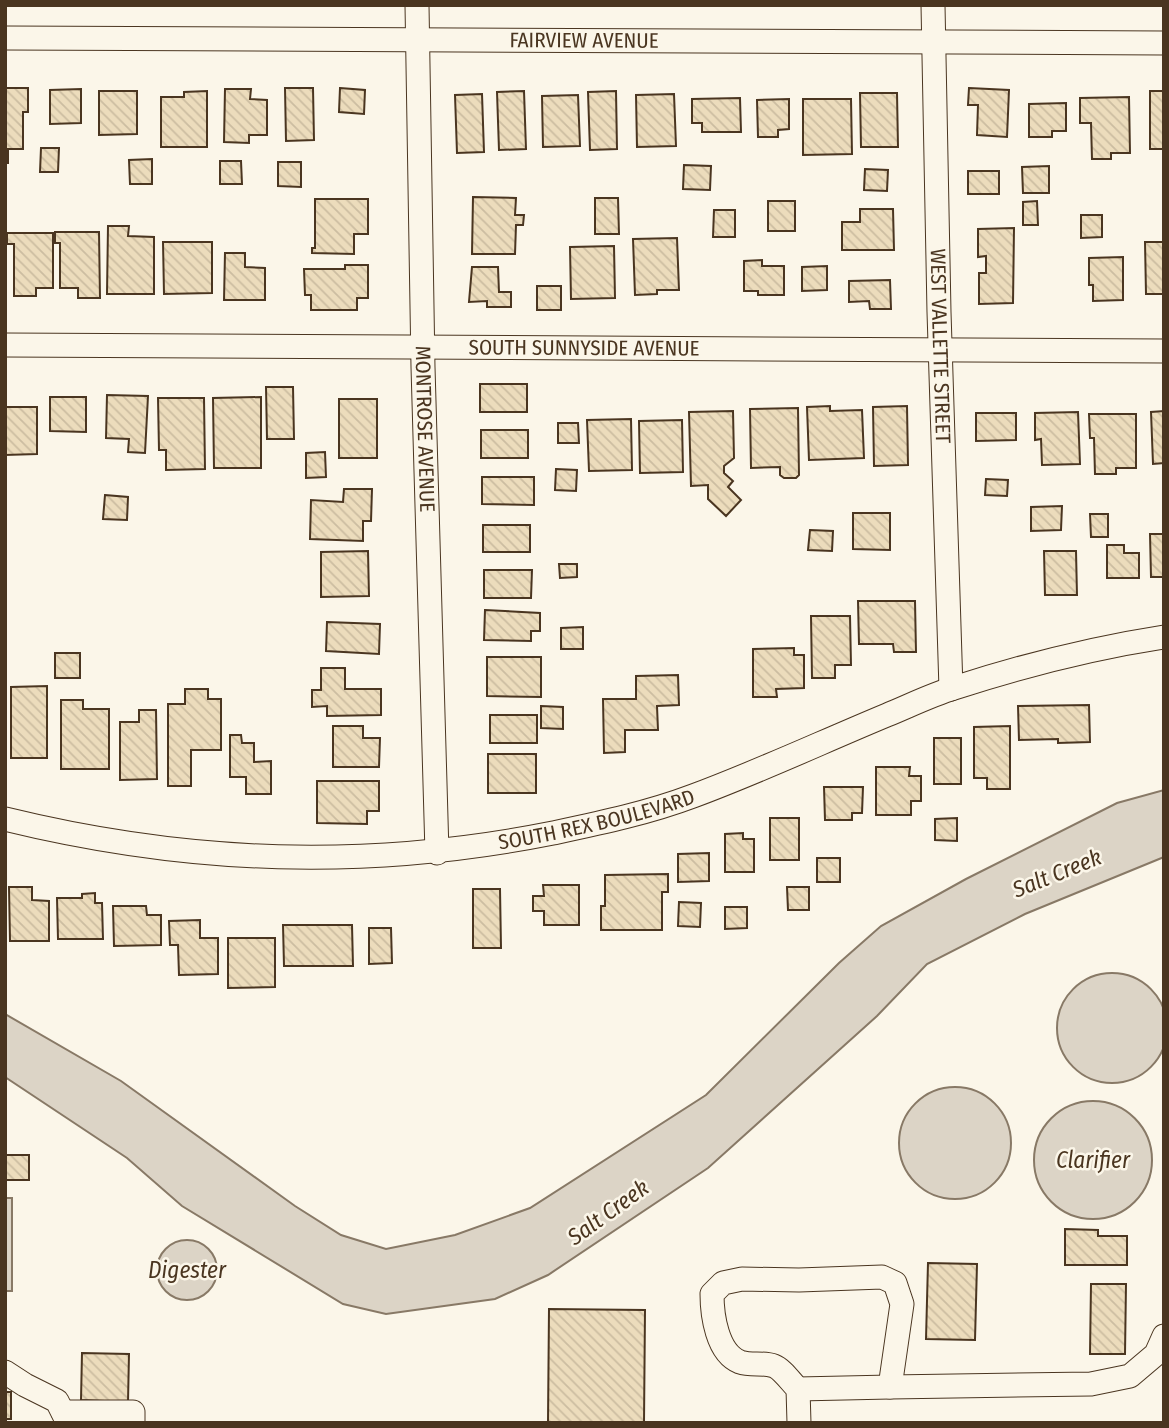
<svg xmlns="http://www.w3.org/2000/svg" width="1169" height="1428" font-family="'Fira Sans Condensed',sans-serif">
<defs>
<pattern id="building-back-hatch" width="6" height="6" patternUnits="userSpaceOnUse" patternTransform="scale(1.75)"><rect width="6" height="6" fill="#ecdcbc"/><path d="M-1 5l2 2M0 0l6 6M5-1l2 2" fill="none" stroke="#ccbda1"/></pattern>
</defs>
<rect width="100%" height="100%" fill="#fbf6e9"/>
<path fill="#dcd4c6" stroke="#887966" stroke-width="2" d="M1164,790V857L1025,914L927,964L877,1016L708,1168L548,1275L495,1299L386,1314L343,1304L182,1206L127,1158L5,1077V1014L121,1081L295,1206L341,1235L386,1249L455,1235L530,1208L706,1095L839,963L881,926L966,879L1117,803Z
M1057 1028a55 55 0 1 1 110 0a55 55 0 1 1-110 0Z
M899 1143a56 56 0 1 1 112 0a56 56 0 1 1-112 0Z
M1034 1160a59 59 0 1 1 118 0a59 59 0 1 1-118 0Z
M5,1198H12V1291H5Z
M157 1270a30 30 0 1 1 60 0a30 30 0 1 1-60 0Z"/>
<path fill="url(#building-back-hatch)" stroke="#4a3520" stroke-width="2" d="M5,88H28V112H23V149H8V163H5Z
M285,88H313L314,140L286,141Z
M340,88L365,90L364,114L339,112Z
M969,88L1009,90L1007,137L977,135L978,105H968Z
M81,89V123L50,124V90Z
M225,89H251L250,99L267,100V135H249V143L224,142Z
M99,91H137V134L99,135Z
M207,91V147H161V97H184V92Z
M524,91L526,149L499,150L497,92Z
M616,91L617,149L590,150L588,92Z
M1150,91H1164V149H1150Z
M860,93H897L898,147H861Z
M482,94L484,152L457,153L455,95Z
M674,94L676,146L637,147L636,95Z
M578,95L580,146L543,147L542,96Z
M1129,97L1130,153H1111V159H1092L1091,123H1080V98Z
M740,98L741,132H702V123H692V99Z
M789,99V129L778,130V137H758L757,100Z
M803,99H851L852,154L803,155Z
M1066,103V131H1052V137H1029V104Z
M41,148H59L58,172H40Z
M152,159V184H130L129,160Z
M220,161H241L242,184H220Z
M278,162H301V187L278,186Z
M684,165L711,166L710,190L683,189Z
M1049,166V193H1023L1022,167Z
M865,169L888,170L887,191L864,190Z
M968,171H999V194H968Z
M473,197L516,198L515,215H524L523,225H516L515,254H472Z
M595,198H618L619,234H595Z
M315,199H368V234H354V254L312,253V248H315Z
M768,201H795V231H768Z
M1037,201L1038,225H1023V202Z
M860,209H893L894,250H842V222H860Z
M714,210H735V237H713Z
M1081,215H1102V237L1081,238Z
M108,226H129L128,236L154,237V294H107Z
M1014,228L1013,303L979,304V273H986V256L978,257V229Z
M55,232H99L100,298H78V288H60V243H55Z
M7,233H53V288H36V296H14V244H7Z
M677,238L679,290H657V294L635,295L633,239Z
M163,242H212V293L164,294Z
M1145,242H1164V294H1146Z
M614,246L615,298L571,299L570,247Z
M225,253H245V267L265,268V300H224Z
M1123,257V300L1093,301V285H1089V258Z
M762,260V266H784V295H758V291H744V261Z
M345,265H368V298H357V310H311V295H305L304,269H345Z
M827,266V290L802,291V267Z
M472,267H498L499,292H511V307H487V301L469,302Z
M890,280L891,309H870L869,301L849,302V281Z
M537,286H561V310H537Z
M480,384H527V412H480Z
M266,387H293L294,439H267Z
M107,395L148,396L145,453L128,452L129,439L106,438Z
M50,397H86V432L50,431Z
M261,397V468H214L213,398Z
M158,398H204L205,469L166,470V450H159Z
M339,399H377V458H339Z
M830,406V411L862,410L864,458L809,460L807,407Z
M907,406L908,465L874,466L873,407Z
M5,407H37V454L5,455Z
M798,408L799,475L796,478H784L780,475V467L751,468L750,409Z
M733,411L734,458L724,466V473L733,481L728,487L741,500L726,516L708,499V485L691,486L689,412Z
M1164,411V463L1153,464L1151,412Z
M1078,412L1080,464L1042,465L1041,439L1035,440V413Z
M976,413H1016V440L976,441Z
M1089,414H1136V468H1116V474H1095L1094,438H1090Z
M631,419L632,470L589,471L587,420Z
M682,420L683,472L640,473L639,421Z
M558,423H578L579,443H558Z
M481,430H528V458H481Z
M325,452L326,477L306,478V453Z
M556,469L577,470L576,491L555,490Z
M482,477H534V505L482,504Z
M986,479L1008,480L1007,496L985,495Z
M344,489H372L371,521H363V541L310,539L311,500L343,502Z
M105,495L128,497L127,520L103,519Z
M1062,506L1061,530L1031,531V507Z
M853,513H890V550L853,549Z
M1090,514H1108V537H1091Z
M483,525H530V552H483Z
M810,530L833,531L832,551L808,550Z
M1150,534H1164V577H1151Z
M1107,545H1124V553H1139V578H1107Z
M368,551L369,596L321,597V552Z
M1044,551H1076L1077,595H1045Z
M559,564H577V577L560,578Z
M484,570H532L531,598H484Z
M858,601H915L916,652H894L893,644H859Z
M485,610L540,613V631H531V641L484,640Z
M811,616H850L851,665H835V678H812Z
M327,622L380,624L379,654L326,651Z
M583,627V649H561V628Z
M794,648V655H804V688L776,689L777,697H753V649Z
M55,653H80V678H55Z
M487,657H541V697L487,696Z
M321,668H345V689H381V715L327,716V706L312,707V690H321Z
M678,675L679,705L657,706L658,730H625V752L604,753L603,699H636V676Z
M47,686V758H11V687Z
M185,689H208V699H221V750H191V786H168V704H185Z
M61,700H83V709H109V769H61Z
M1089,705L1090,742L1058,743V739L1019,740L1018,706Z
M541,706L563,707V729L541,728Z
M139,710H156L157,779L120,780V722H139Z
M490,715H537V743H490Z
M333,726H363V738H380L379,767H333Z
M1010,726V789H987V778H974V727Z
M230,735H241L242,743H254V762L271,761V794H246V777H230Z
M934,738H961V784H934Z
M488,754H536V793H488Z
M876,767H910L909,776H921V801H911V815H876Z
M317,781H379V811H367V824L317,823Z
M824,787H863L862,813H852V820H825Z
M770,818H799V860H770Z
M957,818V841L935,840V819Z
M743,833V839H754V872H725V834Z
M709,853V881L678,882V854Z
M817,858H840V882H817Z
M668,874V892H662V930H601V906H605V875Z
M543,885H579V925H544V911H533V896H544Z
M9,887H32V900L49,901V941H10Z
M787,887H809V910H788Z
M473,889H500L501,948H473Z
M95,893V903H102L103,939H58L57,898H82V894Z
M679,902L701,903L700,927L678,926Z
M113,906H146L147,915H161V945L114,946Z
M725,907H747V928L725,929Z
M200,920V938H218V974L179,975L178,945H170L169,921Z
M283,925H352L353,966H284Z
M369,928H391L392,963L369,964Z
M228,938H275V987L228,988Z
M5,1155H29V1180H5Z
M1065,1229L1098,1230V1236H1127V1265H1065Z
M928,1263L977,1264L975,1340L926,1339Z
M1091,1284H1126L1125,1354H1090Z
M549,1309L645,1310L644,1423H548Z
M82,1353L129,1354L128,1402L81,1400Z
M5,1392H11V1419H5Z"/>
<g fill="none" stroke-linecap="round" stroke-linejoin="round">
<g stroke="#4a3520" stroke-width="25">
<g id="minor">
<path id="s1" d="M417,5L423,367L437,853"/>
<path id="s2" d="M933,5L939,312L951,689"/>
<path id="s3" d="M5,38L1164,43"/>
<path id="s4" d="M5,345L1164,351"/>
<path id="s5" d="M5,819C189,864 367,870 553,833C600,823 648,813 693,796C758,772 822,742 887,715C909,706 931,695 954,688C1022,666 1093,648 1164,637"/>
<path d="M5,1372L25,1385L57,1401L68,1423"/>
<path d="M890,1387L1091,1384L1130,1376L1156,1354L1164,1336"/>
<path d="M798,1389L890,1387L902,1304L895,1283L882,1277L799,1280L742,1279L723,1283L712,1294C712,1315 717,1353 740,1362C751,1366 763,1362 774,1366C782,1369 791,1382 798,1389L799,1423"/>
<path d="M63,1412H133V1423"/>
</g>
</g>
<use href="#minor" stroke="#fbf6e9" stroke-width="23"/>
</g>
<g text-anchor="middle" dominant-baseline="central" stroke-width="5" stroke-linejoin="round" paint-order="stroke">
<g font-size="21" fill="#4a3520" stroke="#fbf6e9">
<text stroke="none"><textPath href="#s3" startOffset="579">FAIRVIEW AVENUE</textPath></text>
<text stroke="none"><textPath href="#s4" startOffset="579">SOUTH SUNNYSIDE AVENUE</textPath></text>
<text stroke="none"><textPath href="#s2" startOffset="341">WEST VALLETTE STREET</textPath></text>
<text stroke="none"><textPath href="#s1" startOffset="424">MONTROSE AVENUE</textPath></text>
<text stroke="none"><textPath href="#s5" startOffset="598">SOUTH REX BOULEVARD</textPath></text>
</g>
<g font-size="23" font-style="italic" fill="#4a3520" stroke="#fbf6e9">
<text transform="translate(1057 873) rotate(-22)">Salt Creek</text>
<text x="1093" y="1160">Clarifier</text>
<text transform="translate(608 1212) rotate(-36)">Salt Creek</text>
<text x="187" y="1270">Digester</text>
</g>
</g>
<rect width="1169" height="1428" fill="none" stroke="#4a3520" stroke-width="14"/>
</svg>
